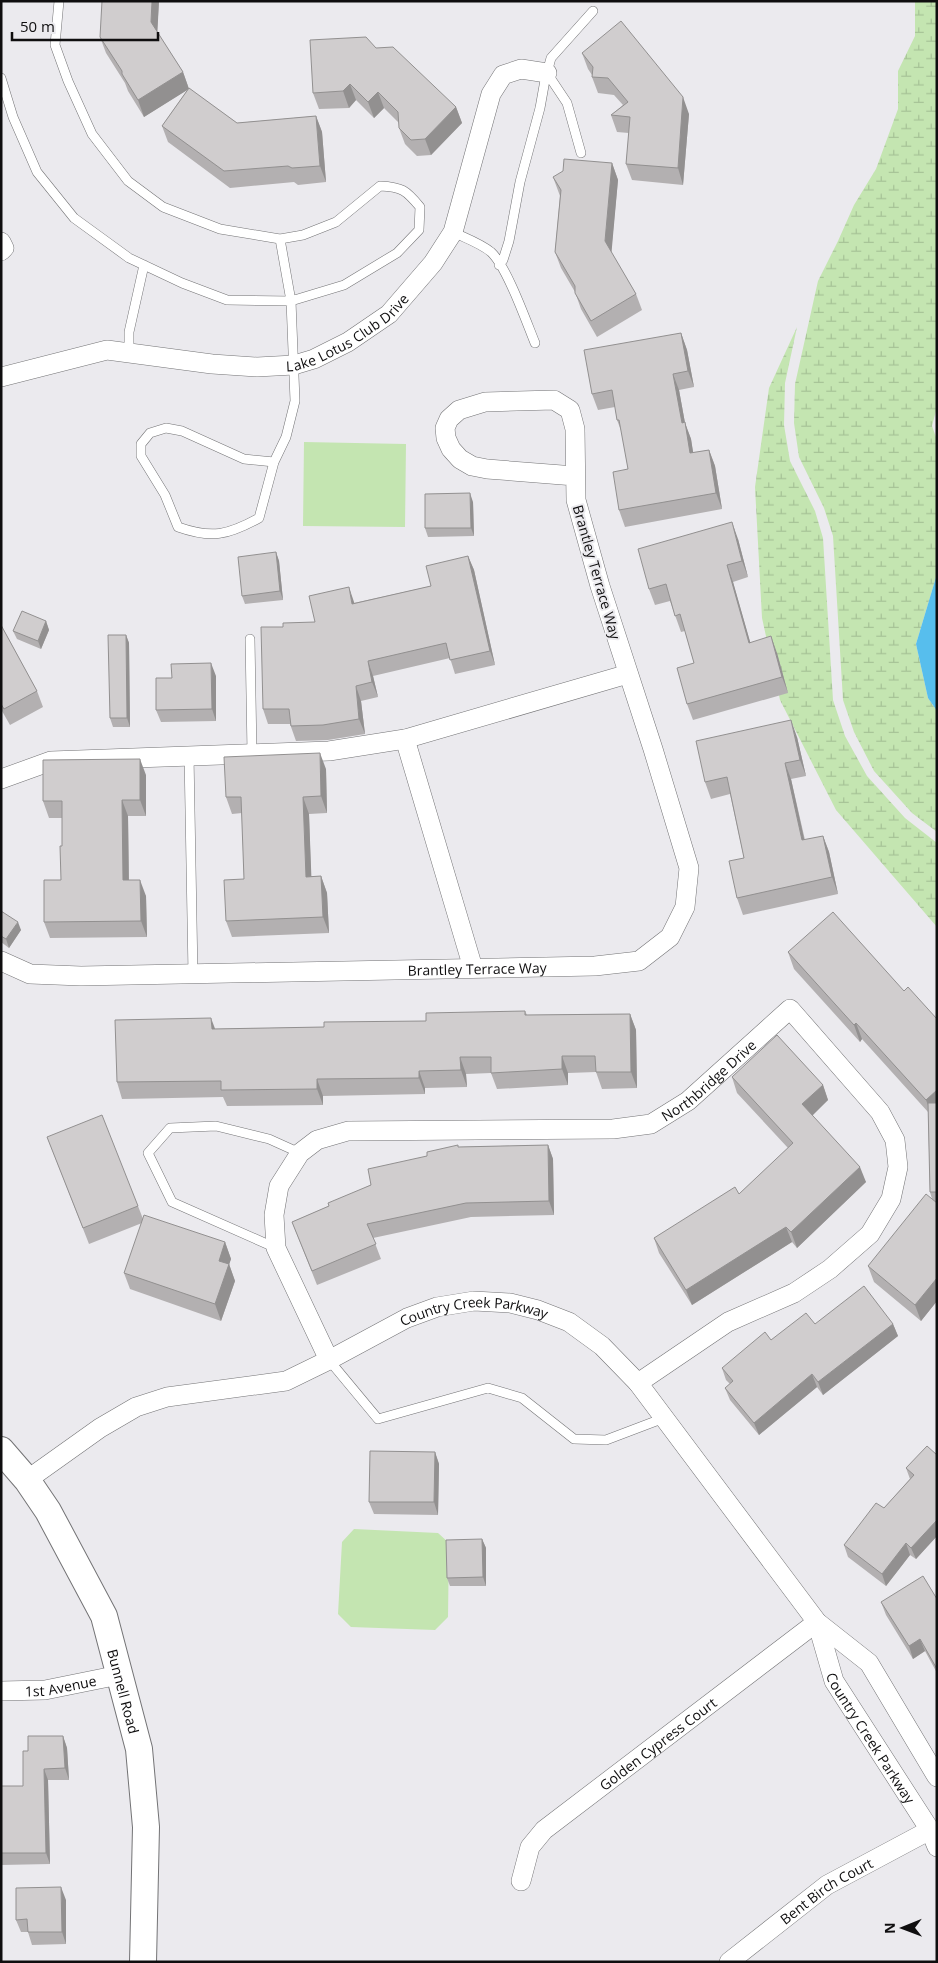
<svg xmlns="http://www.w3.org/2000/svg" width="938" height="1963" font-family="'Open Sans',sans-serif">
<defs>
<pattern id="wetland-marsh" width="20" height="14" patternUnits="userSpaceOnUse" patternTransform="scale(1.25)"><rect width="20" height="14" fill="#c4e5b1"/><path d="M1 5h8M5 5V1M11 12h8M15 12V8" fill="none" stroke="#a7c397"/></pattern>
</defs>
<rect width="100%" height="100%" fill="#ebeaee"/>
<path fill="url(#wetland-marsh)" d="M915,1H937V407L932,426L937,440V574L916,644L928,698L937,711V832L912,813L874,771L854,732L843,700L833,536L824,508L799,457L794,423L795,384L818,281L838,241L854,205L876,169L898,109V71L915,36Z
M797,327L785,383L784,425L790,461L815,511L823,538L833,700L845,736L867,776L905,818L937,843V927L836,810L780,700L762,618L755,487L769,388Z"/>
<path fill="#c4e5b1" d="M304,442L406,444L405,527L303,526Z
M354,1529L438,1533L449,1543L448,1617L435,1630L351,1627L338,1614L342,1542Z"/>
<path fill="#57beed" d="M937,574V711L928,698L916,644Z"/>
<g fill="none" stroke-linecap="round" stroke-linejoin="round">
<g stroke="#737375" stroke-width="10">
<path id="lane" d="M547,73L567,103L581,153
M1,78L13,117L37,172L74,218L129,258L182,283L227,300L291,301L344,285L397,253L419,230L420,207C406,190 402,187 380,186L336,222L303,235L280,239L220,229L163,207L128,181L92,134L68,81L55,45L59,1
M453,232C465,238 480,243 491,252C507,267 526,321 535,343
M499,265L503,260L509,241L520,182L540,108L545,80L551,58L593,11
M129,353V332L144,265
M274,462L244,459L182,431L166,428L150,433L141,444V456L165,495L178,527C212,539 228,535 259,518L274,462L286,437L295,401L291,301L280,239
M250,639L252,753
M189,755L193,974
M276,1248L172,1202L148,1153L170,1128L216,1126L269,1139L300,1153
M329,1360L378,1419L488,1388L522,1398L574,1439L606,1440L664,1418"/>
</g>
<g stroke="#737375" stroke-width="20">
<g id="street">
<path d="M1,242L4,248L1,251"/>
<path id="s1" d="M1,377L107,350L212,364L257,367L294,365L314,359L348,342L389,314L433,263L453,232L491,94L503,75L521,69L547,73"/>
<path d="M405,739L473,968"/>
<path d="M1,779L51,761L329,751L405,739L628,674"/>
<path id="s2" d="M1,961L30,974L81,976L595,966L639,961L670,937L685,907L689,868L653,749L600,586L576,500L575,429L570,410L554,400L485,402L459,410L449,419L445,428L446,438L451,449L460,459L472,466L487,469L575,476"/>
<path id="s3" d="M329,1360L276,1248L274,1215L279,1186L300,1153L317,1140L348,1131L613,1129L651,1124L688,1101L790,1009L880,1112L895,1140L898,1167L891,1199L870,1234L830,1269L794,1293L728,1322L638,1383"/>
<path id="s4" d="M27,1480L100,1428L136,1407L167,1397L286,1381L329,1360L407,1318L437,1307L474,1301L510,1303L538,1310L569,1322L602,1346L638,1383L817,1622L869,1663L937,1777"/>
<path id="s5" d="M817,1622L834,1681L930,1830L937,1847"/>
<path id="s6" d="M1,1691L45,1690L119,1675"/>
<path id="s7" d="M521,1881L530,1847L544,1830L817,1622"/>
<path id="s8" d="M729,1962L827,1885L930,1830"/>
</g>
</g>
<g stroke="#737375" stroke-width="28">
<g id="secondary">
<path id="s9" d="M1,1450L27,1480L48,1511L104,1616L139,1749L146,1827L143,1962"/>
</g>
</g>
<use href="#lane" stroke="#fff" stroke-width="9"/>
<use href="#street" stroke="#fff" stroke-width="19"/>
<use href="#secondary" stroke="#fff" stroke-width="26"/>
</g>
<path fill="#b3b0b1" d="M159,1L157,32L183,72L189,89L237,123L316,116L322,132L326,182L298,185L294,182L230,188L168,142L162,126L188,89L144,117L128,91L125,83L106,53L100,37Z
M376,48L456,107L462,123L431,155L417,156L405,144L399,128V123L384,108L374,118L356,100L349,108L319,109L313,93Z
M582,53L689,114L683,185L632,180L626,164L629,133L617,132L611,115L623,105L614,95L598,93L592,77V75L588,69Z
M612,163L618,180L611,252L636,294L642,310L597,337L581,309L575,292L561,268L555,252L560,196L553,177Z
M681,333L687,350L694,387L679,390L685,423L691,439L693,453L709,450L715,466L722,509L625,527L619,510L628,469L622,433L617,420L615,407L598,410L592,394Z
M473,502L474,536L428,537L425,528Z
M738,539L748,577L733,582L750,642L777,653L788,693L693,720L687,704L694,663L685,631L681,632L670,601L655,605L649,589Z
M276,552L279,561L283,600L245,604L242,596Z
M468,556L474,570L495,665L455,674L450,658L373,676L378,697L361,701L365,734L328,740L296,741L290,724H268L263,709L283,627L315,622L354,603L431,586Z
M46,621L49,630L41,649L17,639L13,631Z
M1,625L37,691L43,707L10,725L2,711H1Z
M126,635L129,643L130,727H113L110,718Z
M216,676V721L161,722L156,710Z
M797,737L806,776L791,779L805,840L823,836L829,852L838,894L743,915L737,898L744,858L730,794L711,799L705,782Z
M326,769L327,813L309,814L311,876H321L327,893L329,933L232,937L226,921L244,879L242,813L232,814L226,797Z
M146,775V816H128L129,880L146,896L147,937L50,938L44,922L61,880L62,846V818H49L43,801Z
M1,911L21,930L9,948L1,942Z
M788,952L904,991L937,1019V1301L921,1321L874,1282L868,1266L932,1199L930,1192L928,1112L862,1039L860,1042L794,969Z
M525,1011L527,1015L630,1014L636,1030L637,1088L602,1089L596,1072L568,1073V1085L497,1089L491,1073L466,1074L467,1087L425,1088V1094L323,1096V1105L227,1106L223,1097L122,1099L117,1082L215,1029L324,1027L426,1021Z
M732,1077L823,1085L828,1100L812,1115L866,1182L797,1248L792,1242L692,1305L659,1253L654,1238L739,1194L788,1148L737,1093Z
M47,1137L138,1206L143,1219L225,1242L231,1259L229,1264L235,1281L221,1321L130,1289L124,1273L142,1223L89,1244Z
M548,1145L553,1159L554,1215L471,1217L373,1238L381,1259L317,1285L292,1222L329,1206L427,1156L459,1147Z
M815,1324H893L898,1336L823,1395L817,1387L759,1435L730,1400L725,1388L730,1384L726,1380L722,1368L771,1340Z
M435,1452L439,1464L438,1515L374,1514L369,1502Z
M937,1455V1536L916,1559L910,1555L886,1586L848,1557L844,1545L884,1508L910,1479L906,1468Z
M482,1539L486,1548V1586H450L447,1578Z
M937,1599V1673L925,1651L913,1659L886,1615L881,1602Z
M63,1736L67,1748L69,1780H48L50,1864L1,1865V1786H23L28,1751Z
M66,1900V1944L32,1945L28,1932H21L16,1920Z"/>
<path fill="#929090" d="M152,1H159L157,39L151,22Z
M183,72L189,89L144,117L138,100Z
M350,84L356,100L349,108L343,91Z
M378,92L384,108L374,118L368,102Z
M683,97L689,114L683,185L678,168Z
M456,107L462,123L431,155L425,139Z
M316,116L322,132L326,182L320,166Z
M612,163L618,180L611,258L605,241Z
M681,333L687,350L694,387L688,371Z
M673,374L679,390L685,423L691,439L696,470L690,453L682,423Z
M709,450L715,466L722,509L716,493Z
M470,493L473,502L474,536L471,528Z
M732,522L738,539L748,577L742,561Z
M276,552L279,561L283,600L280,591Z
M468,556L474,570L495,665L490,651Z
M727,565L733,582L755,659L749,643Z
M349,587L354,602L358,618L352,604Z
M46,621L49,630L41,649L38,641Z
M126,635L129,643L130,727L127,718Z
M771,636L777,653L788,693L782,677Z
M368,661L373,676L378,697L372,682Z
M211,663L216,676V721L212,709Z
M356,686L361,701L365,734L359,719Z
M791,720L797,737L806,776L800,760Z
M320,753L326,769L327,813L321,796Z
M140,759L146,775V816L140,800Z
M785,763L791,779L808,857L802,840Z
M303,797L309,814L312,893L306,877Z
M122,800L128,816L129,896L123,880Z
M823,836L829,852L838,894L832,877Z
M321,876L327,893L329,933L323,917Z
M140,880L146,896L147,937L141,921Z
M18,922L21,930L9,948L6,939Z
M630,1014L636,1030L637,1088L631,1072Z
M211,1018L217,1034L212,1029Z
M856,1023L862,1039L860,1042L854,1025Z
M562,1056L568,1073V1085L562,1069Z
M460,1057L466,1074L467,1087L461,1070Z
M419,1071L425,1088V1094L419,1078Z
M317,1079L323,1096V1105L317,1089Z
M823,1085L828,1100L808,1120L802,1104Z
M937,1090V1112L932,1116L926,1100Z
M548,1145L553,1159L554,1215L549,1201Z
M860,1167L866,1182L797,1248L791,1232Z
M786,1227L792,1242L692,1305L686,1290Z
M225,1242L231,1259L225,1277L219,1261Z
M229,1264L235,1281L221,1321L215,1304Z
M937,1278V1301L921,1321L915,1305Z
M893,1324L898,1336L823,1395L818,1382Z
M812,1374L817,1387L759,1435L754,1423Z
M435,1452L439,1464L438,1515L434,1502Z
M937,1520V1536L916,1559L911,1548Z
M482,1539L486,1548V1586L483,1577Z
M906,1543L910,1555L886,1586L882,1574Z
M920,1639L925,1651L913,1659L909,1646Z
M63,1736L67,1748L69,1780L65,1768Z
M44,1769L48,1780L50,1864L46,1853Z
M61,1887L66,1900V1944L62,1932Z"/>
<path fill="#d0cdce" stroke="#929090" d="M102,1H152L151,22L183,72L138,100L122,74V71L100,37Z
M621,21L683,97L678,168L626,164L630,117L611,115L628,102L608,78L592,77L593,67L582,53Z
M366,37L376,48L393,47L456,107L425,139L411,140L399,128L398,112L378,92L368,102L350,84L343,91L313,93L310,40Z
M189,88L237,123L316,116L320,166L292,168L288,166L224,171L162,126Z
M564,159L612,163L605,241L636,294L591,321L575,293V286L555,252L561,190L553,177L563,171Z
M681,333L688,371L673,374L682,423L685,422L690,453L709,450L716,493L619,510L613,472L628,469L619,420H617L612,390L592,394L584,350Z
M470,493L471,528H425V494Z
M732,522L742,561L727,565L749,643L771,636L782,677L687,704L677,668L694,663L680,614L675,616L666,584L649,589L638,549Z
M276,552L280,591L242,596L238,557Z
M468,556L490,651L450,660L446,643L368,661L372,682L356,686L359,719L323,725L291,726L289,709H263L261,627H283V623L315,622L309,596L349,587L352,604L431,586L426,566Z
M22,611L46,621L38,641L13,631Z
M1,625L37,691L4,709L1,704Z
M108,635H126L127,718H110Z
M211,663L212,709L156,710V678H172L171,664Z
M791,720L800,760L785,763L802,840L823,836L832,877L737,898L729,861L744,858L727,777L705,782L696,741Z
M320,753L321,796L303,797L306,877L321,876L323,917L226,921L224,880L244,879L241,797H226L224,757Z
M140,759V800H122L123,880H140L141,921L44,922V880H61L60,846H62V801H43V760Z
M1,911L18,922L6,939L1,936Z
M833,912L904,991L908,987L937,1019V1090L926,1100L856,1023L854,1025L788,952Z
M525,1011V1015L630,1014L631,1072H596L595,1056H562V1069L491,1073V1057H460L461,1070L419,1071V1078L317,1079V1089L221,1090V1081L117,1082L115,1020L211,1018L212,1029L324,1027V1022L426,1021V1013Z
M777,1035L823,1085L802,1104L860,1167L791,1232L786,1227L686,1290L654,1238L735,1187L739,1194L793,1143L732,1077Z
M928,1103H937V1192H930Z
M102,1115L138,1206L83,1228L47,1137Z
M458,1145V1147L548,1145L549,1201L466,1203L367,1224L376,1244L312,1271L292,1222L329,1206L328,1203L371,1185L368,1169L427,1156V1152Z
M926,1194L937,1203V1278L915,1305L868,1266Z
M144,1215L225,1242L219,1261L229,1264L215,1304L124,1273Z
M864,1286L893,1324L818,1382L812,1374L754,1423L725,1388L733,1381L722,1368L765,1332L771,1340L806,1313L815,1324Z
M927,1446L937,1455V1520L911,1548L906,1543L882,1574L844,1545L876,1503L884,1508L914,1475L906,1468Z
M370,1451L435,1452L434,1502H369Z
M482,1539L483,1577L447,1578L446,1540Z
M923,1576L937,1599V1669L920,1639L909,1646L881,1602Z
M28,1736H63L65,1768L44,1769L46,1853H1V1786H23V1751H28Z
M61,1887L62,1932H28L27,1919L16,1920V1888Z"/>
<g text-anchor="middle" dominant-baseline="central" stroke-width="4" stroke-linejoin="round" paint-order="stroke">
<g font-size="14" fill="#0f0e0f" stroke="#ebeaee">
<text stroke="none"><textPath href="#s1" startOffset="360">Lake Lotus Club Drive</textPath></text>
<text transform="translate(597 572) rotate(74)">Brantley Terrace Way</text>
<text stroke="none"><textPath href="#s2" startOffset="479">Brantley Terrace Way</textPath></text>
<text stroke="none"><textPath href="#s3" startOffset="655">Northbridge Drive</textPath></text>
<text stroke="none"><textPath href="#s4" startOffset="489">Country Creek Parkway</textPath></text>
<text stroke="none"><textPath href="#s6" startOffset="60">1st Avenue</textPath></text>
<text stroke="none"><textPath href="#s9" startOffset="274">Bunnell Road</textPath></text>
<text stroke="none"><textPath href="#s5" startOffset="129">Country Creek Parkway</textPath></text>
<text stroke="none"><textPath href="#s7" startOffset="200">Golden Cypress Court</textPath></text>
<text stroke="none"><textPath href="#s8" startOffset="121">Bent Birch Court</textPath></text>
</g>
</g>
<rect width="938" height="1963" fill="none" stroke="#0f0e0f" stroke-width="5"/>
<g transform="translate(903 1928) rotate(269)" stroke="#ebeaee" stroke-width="4" paint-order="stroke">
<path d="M0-4L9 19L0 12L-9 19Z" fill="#0f0e0f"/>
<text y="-8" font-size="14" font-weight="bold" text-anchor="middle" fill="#0f0e0f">N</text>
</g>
<path d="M12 32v8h146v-8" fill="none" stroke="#0f0e0f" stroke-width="2.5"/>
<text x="20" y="32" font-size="15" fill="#0f0e0f" stroke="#ebeaee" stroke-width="4" paint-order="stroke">50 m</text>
</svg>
